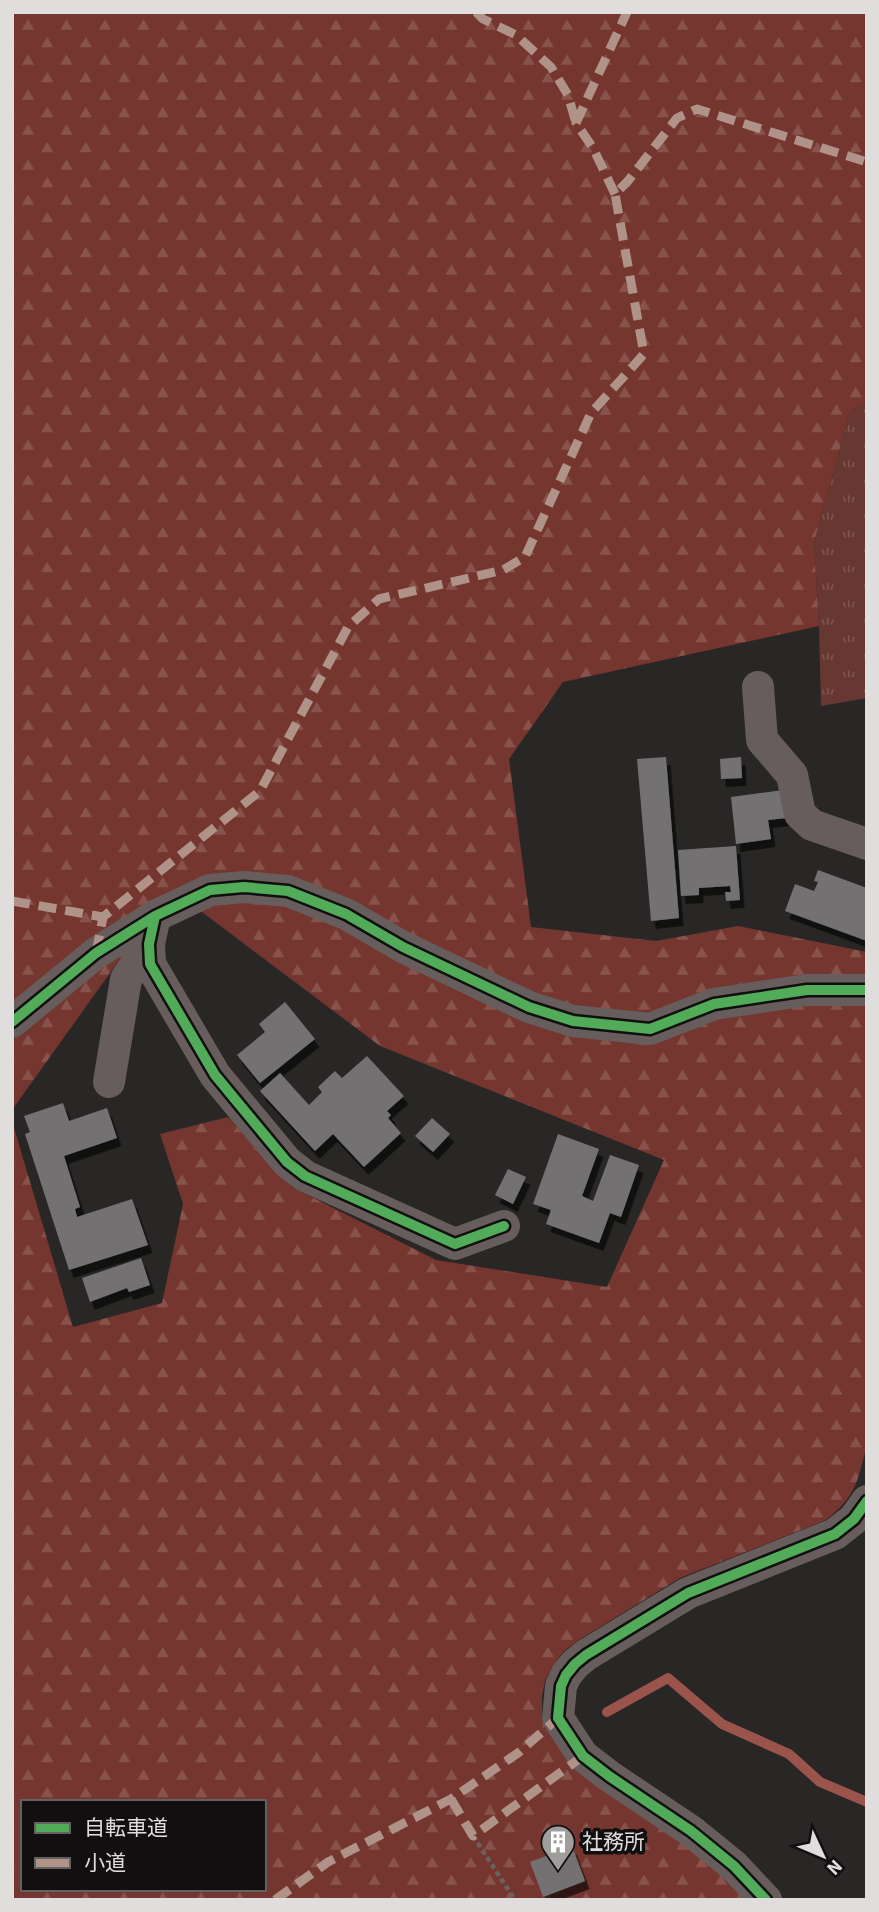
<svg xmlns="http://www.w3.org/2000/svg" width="879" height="1912" font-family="'Source Sans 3','Noto Sans JP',sans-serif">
<defs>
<pattern id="grass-tufts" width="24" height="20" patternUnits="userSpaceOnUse" patternTransform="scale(1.75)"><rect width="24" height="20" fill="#673831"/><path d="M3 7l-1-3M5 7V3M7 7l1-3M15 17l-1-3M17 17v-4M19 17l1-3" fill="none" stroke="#7c544e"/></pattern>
<pattern id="forest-firs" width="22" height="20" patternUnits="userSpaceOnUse" patternTransform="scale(1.75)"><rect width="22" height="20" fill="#74362e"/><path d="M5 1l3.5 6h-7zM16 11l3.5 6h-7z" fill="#88534c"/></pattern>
<filter id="shadow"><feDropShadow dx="4.5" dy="8" stdDeviation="0" flood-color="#0009"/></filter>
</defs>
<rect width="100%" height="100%" fill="#292726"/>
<path fill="url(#grass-tufts)" d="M867,403V698L821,706L819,626L814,543L850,411Z"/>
<path fill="url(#forest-firs)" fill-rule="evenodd" d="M12,12H867V403L850,411L814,543L819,626L563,682L509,759L531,927L656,941L738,926L867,952V979L648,1017L575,1010L244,875L12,1006Z
M213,902L285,903L341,925L524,1018L717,1015L807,1003H867V1445C857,1482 857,1495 826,1520L680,1578L577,1641L563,1652L552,1667L545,1681L542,1695V1718L574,1764L684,1840L749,1900H12V1121L73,1327L162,1303L183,1204L160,1134L228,1117L292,1187L436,1260L607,1287L664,1160L380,1046L198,909ZM23,1802H264V1889H23Z
M130,945L12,1110V1042L20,1031Z"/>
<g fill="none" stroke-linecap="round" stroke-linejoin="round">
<path stroke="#9a544b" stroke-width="10" d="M607,1712L668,1678L722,1724L789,1754L820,1782L867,1802"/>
</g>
<path fill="#737171" filter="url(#shadow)" d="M666,757L679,918L651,921L637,759Z
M741,757L742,778L721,779L720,759Z
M783,790L787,818L768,820L771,839L736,844L731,797Z
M736,846L740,900L726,901L725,892H731L730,886L699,888V895L681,896L678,850Z
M818,870L867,888V941L785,911L795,884L814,891L818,882L814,881Z
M285,1002L315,1039L260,1083L237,1055L265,1032L259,1024Z
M367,1056L404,1096L387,1111L391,1115L388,1118L401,1133L364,1167L333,1134L315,1151L260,1091L280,1073L309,1105L322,1092L318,1087L335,1071L342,1078Z
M63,1103L69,1121L107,1108L117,1138L64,1156L80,1207L75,1209L77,1217L132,1199L148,1245L69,1270L25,1134L30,1132L24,1116Z
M432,1118L450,1134L433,1152L415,1136Z
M558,1134L599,1149L582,1196L593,1201L610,1155L639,1165L621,1217L610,1213L599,1243L546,1224L551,1210L533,1204Z
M508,1169L526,1177L513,1204L495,1195Z
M141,1258L150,1285L129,1292L127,1288L90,1302L82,1278Z
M572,1846L585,1881L543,1897L530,1862Z"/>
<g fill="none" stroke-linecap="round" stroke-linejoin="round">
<path stroke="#6a6261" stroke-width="4.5" stroke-dasharray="5 3.5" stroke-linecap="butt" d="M473,1836L515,1900"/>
<path stroke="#665d5c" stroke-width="32" d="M758,687L762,740L792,775L800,814L812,825L867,844
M155,916L149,944L150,964L215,1075L287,1162L305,1176L455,1244L504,1226
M12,1022L96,953L155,916L210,890L244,887L288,891L346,914L403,947L529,1007L573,1021L650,1029L714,1004L807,990H867
M109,1082L126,979L149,944
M766,1900L734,1866L691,1831L609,1776L583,1756L558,1718L561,1686L566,1675L575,1664L586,1655L688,1593L835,1534L854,1519L867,1501"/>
<path stroke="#af9288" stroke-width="9" stroke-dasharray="18 9" stroke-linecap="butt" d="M476,12L483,19L516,35L551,67L568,95L576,123
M615,194L593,148L576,123L627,12
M12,901L103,917
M96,953L103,917L260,791L348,627L379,599L503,570L525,557L591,413L644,354L615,194L628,181L677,118L697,109L867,162
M451,1799L473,1836L583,1756
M275,1900L328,1862L451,1799L518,1753L558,1718"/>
<g stroke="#110f0f" stroke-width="15">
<path id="cycleway" d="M155,916L149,944L150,964L215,1075L287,1162L305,1176L455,1244L504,1226
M12,1022L96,953L155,916L210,890L244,887L288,891L346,914L403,947L529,1007L573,1021L650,1029L714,1004L807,990H867
M766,1900L734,1866L691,1831L609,1776L583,1756L558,1718L561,1686L566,1675L575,1664L586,1655L688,1593L835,1534L854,1519L867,1501"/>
</g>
<use href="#cycleway" stroke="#51ab58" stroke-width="10"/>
</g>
<defs>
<g id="building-pin" transform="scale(1.75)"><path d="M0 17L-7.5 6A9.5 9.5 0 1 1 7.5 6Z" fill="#a09d9d" stroke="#110f0f"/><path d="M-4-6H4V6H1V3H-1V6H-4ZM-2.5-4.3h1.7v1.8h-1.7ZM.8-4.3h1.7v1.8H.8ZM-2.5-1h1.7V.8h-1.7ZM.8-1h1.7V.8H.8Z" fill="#fff"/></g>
</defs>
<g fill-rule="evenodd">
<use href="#building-pin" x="558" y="1842"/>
</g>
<g text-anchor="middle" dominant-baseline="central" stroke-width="7" stroke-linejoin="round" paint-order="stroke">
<g font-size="21" fill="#e0dddd" stroke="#110f0f" text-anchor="start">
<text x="582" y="1842">社務所</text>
</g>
</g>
<rect width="879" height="1912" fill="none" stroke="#e0dddd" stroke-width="28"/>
<rect x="21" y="1800" width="245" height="91" fill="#110f0f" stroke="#646161" stroke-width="2"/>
<rect x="35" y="1823" width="35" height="10" fill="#51ab58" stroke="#646161" stroke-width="2"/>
<text x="84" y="1835" font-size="21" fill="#e0dddd">自転車道</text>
<rect x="35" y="1858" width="35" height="10" fill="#af9288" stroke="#646161" stroke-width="2"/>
<text x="84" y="1870" font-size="21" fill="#e0dddd">小道</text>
<g transform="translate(823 1856) rotate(134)" stroke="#110f0f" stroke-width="5" paint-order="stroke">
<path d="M0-5L12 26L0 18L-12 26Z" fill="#e0dddd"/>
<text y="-10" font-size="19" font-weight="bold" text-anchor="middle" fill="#e0dddd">N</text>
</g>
</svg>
